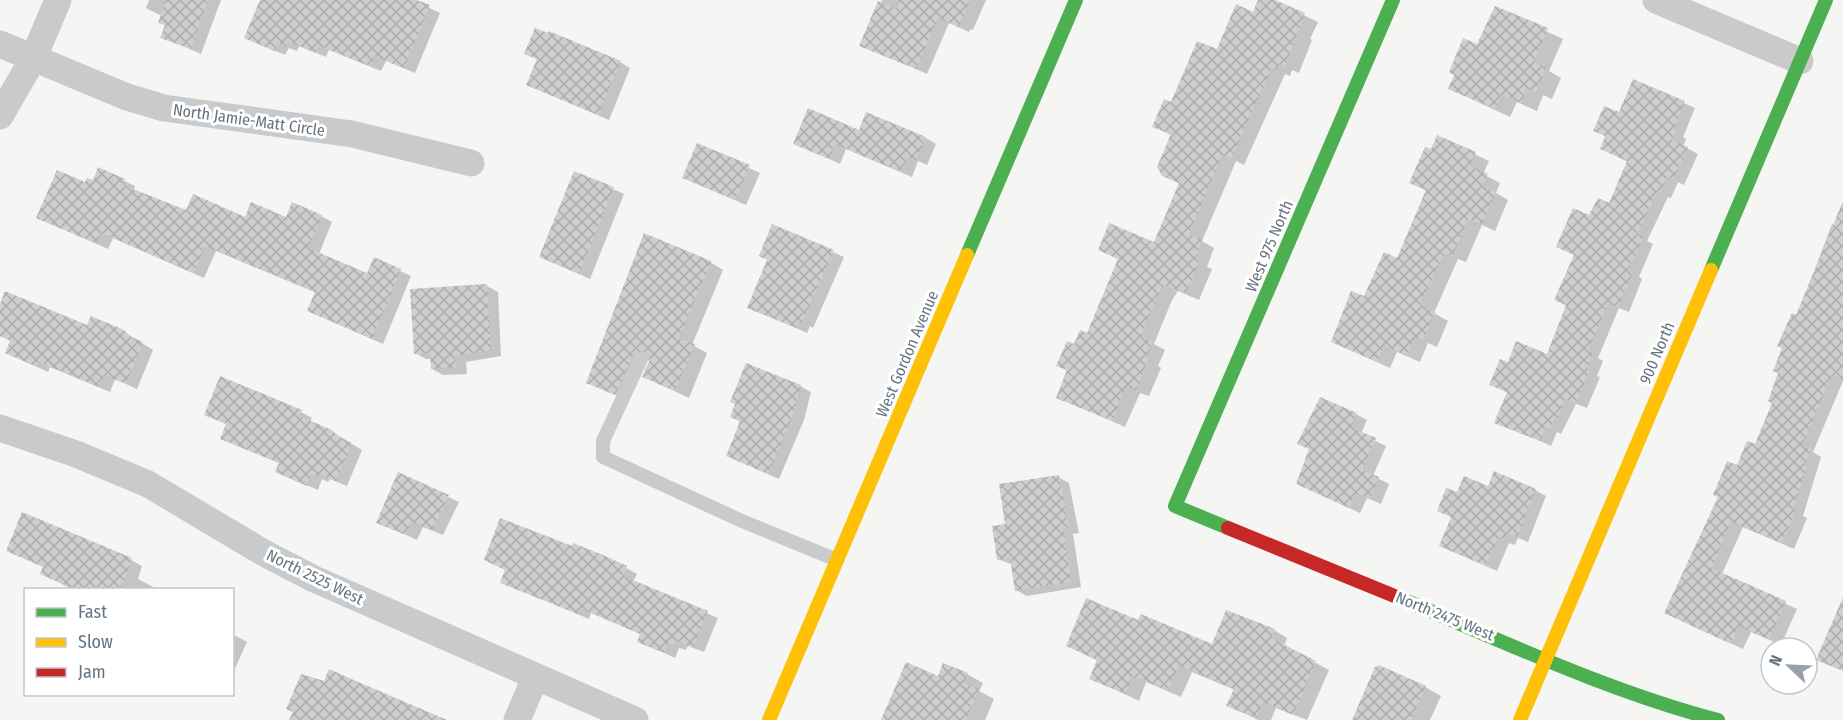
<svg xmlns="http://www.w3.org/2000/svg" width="1843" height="720" font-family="'Fira Sans Condensed',sans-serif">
<defs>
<pattern id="building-cross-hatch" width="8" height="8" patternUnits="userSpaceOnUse" patternTransform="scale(1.5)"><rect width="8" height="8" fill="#cdcecf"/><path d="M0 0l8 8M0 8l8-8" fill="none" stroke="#aaacad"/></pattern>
</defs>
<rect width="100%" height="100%" fill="#f5f5f4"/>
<path fill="#0003" d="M149,0H221L201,54L162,37L166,26L160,22L162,16L146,8Z
M262,0H413L440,13L415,73L386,61L381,71L329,50L326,57L299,46L297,51L289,48L285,55L257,43Z
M882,0H986L973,30L971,29L969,32L949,23L927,74L861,45Z
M1260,0H1272L1318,22L1310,39L1312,40L1299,73L1292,70L1290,76L1285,74L1244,165L1236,161L1202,241L1214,248L1207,267L1212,269L1199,300L1178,291L1172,300L1154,344L1165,350L1158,366L1161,368L1149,396L1140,393L1125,427L1058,397L1075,346L1088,335L1119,260L1100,249L1155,244L1180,184L1164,175L1172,136L1154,126L1217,51L1254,14Z
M1496,8L1563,39L1549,71L1561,78L1552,99L1543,95L1537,111L1517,102L1510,117L1450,89L1477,46Z
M526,53L620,62L630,68L609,120L528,85L538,60Z
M1634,81L1695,108L1683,137L1686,139L1683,146L1698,154L1684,185L1678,182L1671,198L1668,197L1647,241L1653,244L1639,277L1642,279L1629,312L1619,308L1598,358L1603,361L1597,376L1600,377L1587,408L1576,404L1561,434L1557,432L1551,446L1499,423L1508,393L1491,384L1509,364L1548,356L1567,306L1556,299L1590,217L1610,205L1628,162L1602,149Z
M860,132L926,138L936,144L927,165L918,161L912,177L846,149L840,164L795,143Z
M1438,137L1489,161L1483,174L1500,183L1496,193L1508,200L1495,231L1482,225L1466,262L1458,259L1434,313L1448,321L1437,347L1428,343L1420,362L1397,352L1390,368L1333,342L1398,260L1427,191L1411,182L1432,151Z
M697,145L760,173L746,205L684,178Z
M99,169L135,186L133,191L187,212L245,219L321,216L332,222L319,254L368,275L374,259L411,276L383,344L320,316L317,293L216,251L204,278L113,238L108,249L38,217L86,184L93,182Z
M575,172L624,194L590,279L541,257Z
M1843,215V381L1813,452L1821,457L1803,516L1807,518L1794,549L1743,527L1722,574L1797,609L1781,645L1751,632L1743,649L1665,613L1738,467L1755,446L1774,403L1797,317L1832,224L1838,227Z
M773,226L844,257L813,328L810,326L807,333L749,307L769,260Z
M710,262L723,270L692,345L707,353L689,398L644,377L651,359L646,362L628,401L588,382Z
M487,286L498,292L501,356L466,362L467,374L443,375L432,369L431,359H426L415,353Z
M0,308L88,327L123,331L134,338L153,350L137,389L115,379L110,392L50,367L48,372L7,353L12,340L0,334Z
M800,386L811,392L804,420L779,479L727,456L741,424L737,404Z
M301,412L312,418L310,422L331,431L362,450L347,486L330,479L328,482L322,479L318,490L277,472L281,464L222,438Z
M1356,414L1367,420L1361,434L1386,446L1373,476L1389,484L1381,504L1367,498L1360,513L1298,484Z
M399,474L459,502L443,535L423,527L417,540L378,522Z
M1058,477L1069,483L1079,533L1073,534L1081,587L1027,596L1016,590L1013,565L998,559L1006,525Z
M1489,488L1535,490L1546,496L1528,542L1518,538L1515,545L1509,543L1497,571L1441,546L1453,518L1439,510L1458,494Z
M8,551L131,560L142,566L138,579L157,589L73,590L42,573L44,567Z
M626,568L637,574L633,582L718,618L704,652L688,646L686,650L679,648L675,658L639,641L641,634L591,613L589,619L502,582Z
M1139,622L1212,646L1274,630L1287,638L1284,646L1329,670L1307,720L1276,708L1271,720H1258L1228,705L1235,690L1192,672L1181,697L1146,682L1139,701L1091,678L1098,661L1068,646Z
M232,634L247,642L232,675Z
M967,674L983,683L979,691L994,699L985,720H895L939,678Z
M1425,687L1441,696L1430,720H1354Z"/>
<path fill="url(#building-cross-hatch)" d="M166,0H208L191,49L160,38L165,25L158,23Z
M260,0H417L430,5L404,68L375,56L370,66L318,45L315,53L288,41L286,46L278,43L274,51L244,38Z
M895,0H970L959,27L938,18L916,69L859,46L878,1L897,9L900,2Z
M1258,0H1275L1305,13L1285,66L1279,64L1276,70L1272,68L1231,159L1222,155L1189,234L1202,240L1195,259L1200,260L1186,293L1165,285L1159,292L1141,336L1153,342L1146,358L1148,359L1136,390L1126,386L1112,421L1056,398L1067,370L1056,366L1067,341L1074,344L1080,330L1087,333L1118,259L1098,250L1109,223L1154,242L1179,183L1162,176L1157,167L1171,134L1152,127L1164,99L1171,102L1197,41L1217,49L1236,4L1253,12Z
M1495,6L1548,28L1534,62L1546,68L1536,92L1527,88L1521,103L1501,94L1495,109L1448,89L1454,75L1449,72L1463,38L1477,44Z
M535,28L548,33L549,31L621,61L598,115L526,85L537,59L524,54Z
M1633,79L1685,101L1673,130L1676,131L1672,140L1688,147L1673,180L1667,177L1660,193L1657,192L1637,234L1643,237L1628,270L1633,272L1618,307L1608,303L1588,351L1593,353L1587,369L1590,370L1576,403L1565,399L1557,420L1554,419L1550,429L1546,427L1540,441L1494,423L1507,392L1489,385L1500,359L1508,362L1516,341L1547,354L1566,305L1554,300L1574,255L1556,247L1573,208L1589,215L1598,198L1609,203L1627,161L1600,149L1605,136L1593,131L1604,106L1619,112Z
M808,108L859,130L866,112L926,137L916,160L907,157L901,172L835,144L829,159L793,144Z
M1437,135L1476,152L1470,166L1488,174L1482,186L1496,191L1482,224L1468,219L1453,256L1444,253L1420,305L1435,312L1423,340L1415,337L1407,355L1384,345L1377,362L1331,342L1351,291L1364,296L1384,252L1397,258L1426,190L1409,183L1425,147L1431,149Z
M697,143L750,165L735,200L682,178Z
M98,167L125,179L123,185L186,210L193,194L245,217L251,202L286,217L292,202L322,215L308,248L367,273L374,257L401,269L372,339L307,311L315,292L205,246L193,273L102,233L97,244L36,218L57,170L85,182L87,178L93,180Z
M574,171L614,187L579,274L539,257Z
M1843,201V379L1832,375L1802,445L1811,449L1804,465L1807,467L1792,509L1796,510L1782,543L1731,522L1711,568L1786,601L1769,639L1739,626L1731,644L1664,613L1718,497L1713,495L1727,461L1737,465L1747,441L1755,444L1772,403L1768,401L1778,373L1773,371L1782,348L1777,346L1792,313L1796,315Z
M772,224L834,250L802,323L799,322L796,328L747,308L767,260L759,256Z
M644,233L711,261L679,338L695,344L675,391L642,377L650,359L648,353L641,350L633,355L615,395L586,383Z
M487,284L491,350L455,356L456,368L431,369L430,353L414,354L410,289Z
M5,291L87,325L91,316L124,330L131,337L143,342L126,384L104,375L99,387L39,362L37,367L5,353L10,341L0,336V304Z
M746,363L801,385L794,413L768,474L726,456L739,424V421L730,417L735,404L730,402Z
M220,376L302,410L299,416L332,430L339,437L352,443L336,481L319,474L317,477L311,474L307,486L275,472L279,463L220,439L226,424L204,415Z
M1320,397L1357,413L1351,427L1376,438L1362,470L1379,477L1370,499L1356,493L1349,508L1296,484L1309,449L1297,444Z
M1494,471L1536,489L1517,537L1507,533L1504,540L1498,538L1486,566L1439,546L1451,517L1437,511L1446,488L1457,492L1464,476L1488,486Z
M398,472L449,495L432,530L412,522L406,535L376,523Z
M1059,475L1069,527L1063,528L1071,582L1015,591L1010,558L997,560L992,526L1005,524L999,484Z
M22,512L132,558L121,590H76L40,574L43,567L6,551Z
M500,518L572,546L573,543L603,555L627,566L623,576L708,611L693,647L677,641L675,646L668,643L664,653L637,642L640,634L580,608L578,614L500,583L505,570L484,560Z
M1843,597V671L1816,660Z
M1086,598L1138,620L1141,614L1212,644L1226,610L1275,629L1271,638L1316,661L1293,715L1263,702L1256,718L1226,706L1234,689L1179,665L1168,690L1133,676L1125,694L1089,679L1097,660L1066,646Z
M906,662L938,676L943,663L968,673L964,683L979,689L966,720H881Z
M1379,665L1426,686L1411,720H1352L1375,667Z
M329,669L356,681L447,720H289L293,712L286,709L301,674L324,681Z"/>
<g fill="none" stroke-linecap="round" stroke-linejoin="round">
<path stroke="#c9cacb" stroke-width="14" d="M641,359L603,441V457L742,521L837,560"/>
<path stroke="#c9cacb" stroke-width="27" d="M1656,0L1800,61
M0,44L127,97L164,108L352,134L471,163
M0,116L33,59L58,0
M0,428L76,454L148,484L264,553L314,579L635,720
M517,720L535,678"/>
<path stroke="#4caf50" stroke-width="14" d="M967,255L1076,0
M1711,270L1826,0
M1228,528L1175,506L1393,0
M1397,597C1502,641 1608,691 1718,720"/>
<path stroke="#ffc107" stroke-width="14" d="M769,720L967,255
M1520,720L1711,270"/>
<path stroke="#c62828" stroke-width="14" d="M1228,528L1397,597"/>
</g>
<g text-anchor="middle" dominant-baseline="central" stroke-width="6" stroke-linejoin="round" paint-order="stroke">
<g font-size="16" fill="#667482" stroke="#fff">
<text transform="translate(249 120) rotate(8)">North Jamie-Matt Circle</text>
<text transform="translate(1269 246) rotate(-67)">West 975 North</text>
<text transform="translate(1657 353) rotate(-67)">900 North</text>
<text transform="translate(907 354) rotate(-67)">West Gordon Avenue</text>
<text transform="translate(315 577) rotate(26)">North 2525 West</text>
<text transform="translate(1445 616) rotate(22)">North 2475 West</text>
</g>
</g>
<rect x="24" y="588" width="210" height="108" fill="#ffffff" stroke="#c2c7cd" stroke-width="1.5"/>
<rect x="36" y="608" width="30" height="9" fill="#4caf50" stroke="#c2c7cd" stroke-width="1.5"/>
<text x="78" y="618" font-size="18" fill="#667482">Fast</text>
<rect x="36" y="638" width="30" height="9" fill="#ffc107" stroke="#c2c7cd" stroke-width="1.5"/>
<text x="78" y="648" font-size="18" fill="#667482">Slow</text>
<rect x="36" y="668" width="30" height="9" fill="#c62828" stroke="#c2c7cd" stroke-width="1.5"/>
<text x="78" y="678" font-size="18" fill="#667482">Jam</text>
<g transform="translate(1789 666) rotate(293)"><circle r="28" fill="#ffffff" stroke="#c2c7cd" stroke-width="1.5"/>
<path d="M0-4.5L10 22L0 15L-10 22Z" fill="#98a1aa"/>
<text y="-9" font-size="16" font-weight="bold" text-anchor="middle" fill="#667482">N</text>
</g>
</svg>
